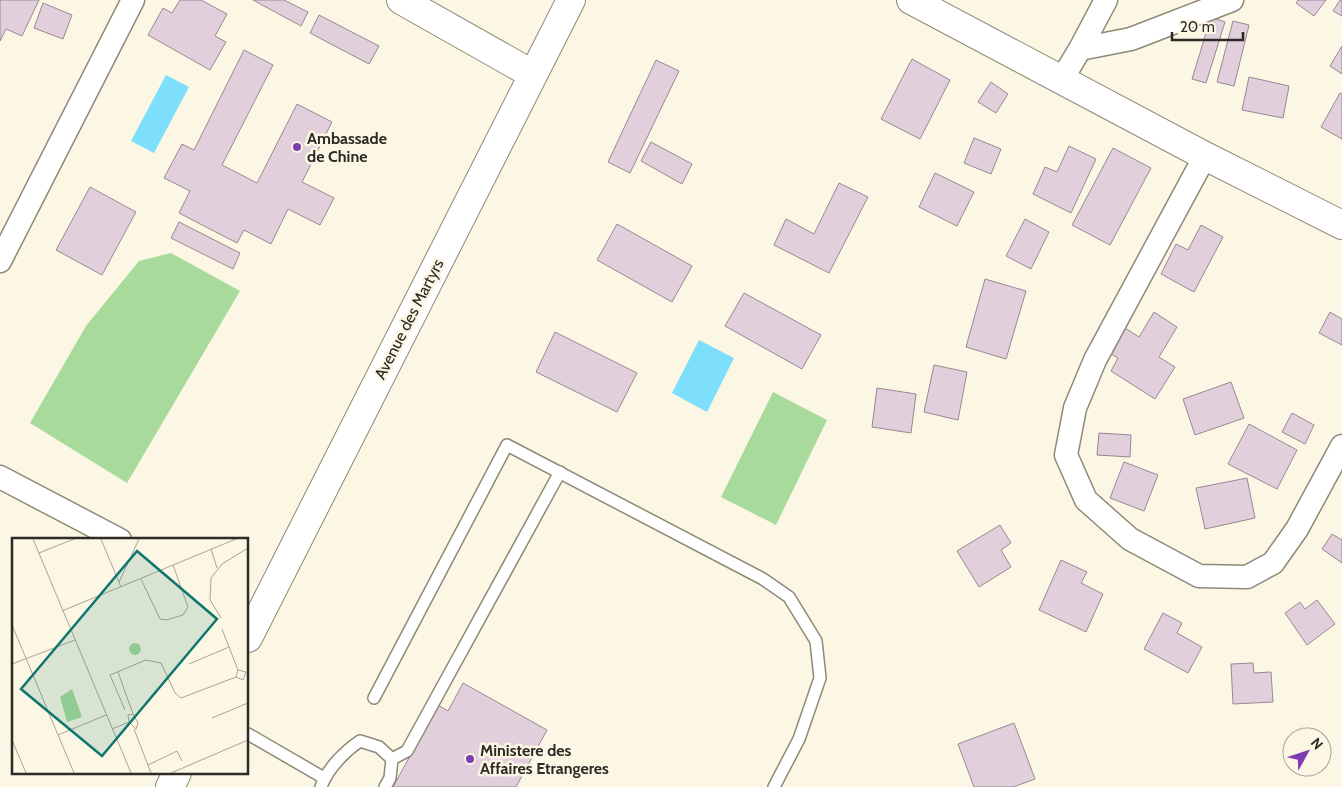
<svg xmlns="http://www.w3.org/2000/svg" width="1342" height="787" font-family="Cabin,sans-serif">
<rect width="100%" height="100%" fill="#fcf6e4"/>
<path fill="#a8da9c" d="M171,253L240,291L127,483L30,423L86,326L139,261Z
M773,392L827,420L776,525L721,497Z"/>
<path fill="#7ddffc" d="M166,75L189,87L154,153L131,141Z
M699,340L734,358L707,412L672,393Z"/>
<path fill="#e1d0db" stroke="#988893" d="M0,0H39L22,36L6,29L0,41Z
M180,0H201L227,14L215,36L226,42L210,70L148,35L163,8L172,13Z
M253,0H284L308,12L301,26Z
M1298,0H1326L1314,16L1296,3Z
M1340,0H1342V16L1333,11Z
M43,3L72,15L63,39L34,28Z
M319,15L379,46L369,64L310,33Z
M1211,17L1225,22L1206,83L1192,79Z
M1233,21L1249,25L1234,86L1217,82Z
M1342,46V74L1330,66Z
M244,50L273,65L222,165L257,183L297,104L332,122L302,182L334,198L320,225L288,209L271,244L244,230L237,243L179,213L190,191L164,178L182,144L194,150Z
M912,59L950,80L920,139L881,119Z
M656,60L679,71L630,173L608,162Z
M1249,77L1289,86L1283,118L1242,110Z
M991,82L1008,94L996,113L978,102Z
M1340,93L1342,94V139L1321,127Z
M974,138L1001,149L991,174L964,163Z
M651,142L692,164L682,184L641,161Z
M1069,146L1096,159L1071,213L1033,194L1045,167L1057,172Z
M1113,148L1151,168L1110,245L1072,225Z
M935,173L974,192L957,226L919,207Z
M839,183L868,197L829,273L774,245L786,219L814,234Z
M90,187L136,212L102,275L56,250Z
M1025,219L1049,232L1031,269L1006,256Z
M179,222L240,253L233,269L171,238Z
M617,224L692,266L672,302L597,260Z
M1201,225L1223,237L1194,292L1161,274L1176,244L1188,250Z
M985,279L1026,291L1006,359L966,347Z
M744,293L821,335L802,369L725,326Z
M1154,312L1177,327L1159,357L1175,367L1155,399L1111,371L1118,358L1106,351L1122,326L1139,337Z
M1330,312L1342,319V345L1319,333Z
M555,332L637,373L617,412L536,372Z
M934,365L967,372L958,420L924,412Z
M1231,382L1244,418L1195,435L1183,399Z
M877,388L916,394L911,433L872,427Z
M1292,413L1314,425L1305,444L1282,432Z
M1249,424L1297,450L1277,489L1228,464Z
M1099,433L1131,435L1130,457L1097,455Z
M1124,462L1158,475L1144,511L1110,498Z
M1247,478L1255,518L1205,529L1196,488Z
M1000,525L1011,543L1001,550L1011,567L979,587L957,551Z
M1332,534L1342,540V563L1322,549Z
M1061,560L1087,572L1081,583L1103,594L1086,632L1039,610Z
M1317,600L1335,624L1307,645L1285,613L1300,602L1305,609Z
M1163,613L1182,623L1177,633L1202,647L1188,673L1144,649Z
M1253,663L1254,673L1271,672L1273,702L1233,704L1231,664Z
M463,683L547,730L516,787H393L438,705L448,711Z
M1014,723L1035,779L1013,787H974L958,744Z"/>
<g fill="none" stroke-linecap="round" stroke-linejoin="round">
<g stroke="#8e8978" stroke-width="14">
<path id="service" d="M374,698L507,445L763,579L789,597L816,641L820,678L799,739L774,787
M248,734L324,778
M392,759L407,751L560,472
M321,787C327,769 345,751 360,741L379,747L392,759L390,778L385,787"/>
</g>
<g stroke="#8e8978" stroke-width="25">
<path id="minor" d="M1080,49L1131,39L1232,0
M1062,79L1080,49L1106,0
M1205,156L1095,360L1075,408L1066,455L1086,500L1130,539L1199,576L1247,577L1273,563L1297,529L1342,446
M0,261L133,0
M0,477L120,540"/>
</g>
<g stroke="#8e8978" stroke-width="30">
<path id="tertiary" d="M401,0L532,74
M911,0L1205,156L1342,225"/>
</g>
<g stroke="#8e8978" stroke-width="30">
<path id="primary" d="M248,638L571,0
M170,787L177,773"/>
</g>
<use href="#service" stroke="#fff" stroke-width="11"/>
<use href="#minor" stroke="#fff" stroke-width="22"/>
<use href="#tertiary" stroke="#fff" stroke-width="28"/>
<use href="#primary" stroke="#fff" stroke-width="28"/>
</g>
<g fill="#803db2" stroke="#fcf6e4" stroke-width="2">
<circle cx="297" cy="147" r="5"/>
<circle cx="470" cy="759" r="5"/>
</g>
<g text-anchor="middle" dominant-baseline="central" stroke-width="5" stroke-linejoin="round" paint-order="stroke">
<g font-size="16" font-weight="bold" fill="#2d2b25" stroke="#fcf6e4" text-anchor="start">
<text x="307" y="138">Ambassade<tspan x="307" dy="18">de Chine</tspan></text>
<text x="480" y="750">Ministere des<tspan x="480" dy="18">Affaires Etrangeres</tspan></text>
</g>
<g font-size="16" fill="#2d2b25" stroke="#fcf6e4">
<text transform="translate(409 319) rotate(-63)">Avenue des Martyrs</text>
</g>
</g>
<g transform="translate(12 538)">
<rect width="236" height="236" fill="#fcf6e4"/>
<path d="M117 111a6 6 0 1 1 12 0a6 6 0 1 1-12 0ZM60,151L70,179L55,184L48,159Z" fill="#a8da9c"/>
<path fill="none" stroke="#a9a598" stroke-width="1" d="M21,1L119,235M89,1L109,49M199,11L205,30M27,15L62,1M129,41L148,81L154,82L171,77L176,69L161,27M107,44L127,1M50,73L224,1M209,80L198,62L199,40L210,26L236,10M0,87L62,235M210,91L226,132L224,139L231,142L234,134L226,132M0,126L63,102M177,126L217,109M106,134L121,176M113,172L98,137L134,122L149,125L163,155L169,160L224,139M121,176L126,185L124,191L117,184L116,177ZM200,180L236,165M100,191L117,184M122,191L139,235M46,197L94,177M0,202L14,235M136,227L165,213L170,223M159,235L236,202"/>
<path fill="#0f766e" fill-opacity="0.15" stroke="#0f766e" stroke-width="2.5" d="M125,13L205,81L90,218L9,151Z"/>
<rect width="236" height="236" fill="none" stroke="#2d2b25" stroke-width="2.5"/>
</g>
<g transform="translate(1307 752) rotate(50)"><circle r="24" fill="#fcf6e4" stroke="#a9a598"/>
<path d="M0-4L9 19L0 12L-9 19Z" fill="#803db2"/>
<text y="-8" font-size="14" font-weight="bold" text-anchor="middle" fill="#2d2b25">N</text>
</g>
<path d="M1172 32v8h71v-8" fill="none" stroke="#2d2b25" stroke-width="2.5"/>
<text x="1180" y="32" font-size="15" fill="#2d2b25" stroke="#fcf6e4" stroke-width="4" paint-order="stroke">20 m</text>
</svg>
